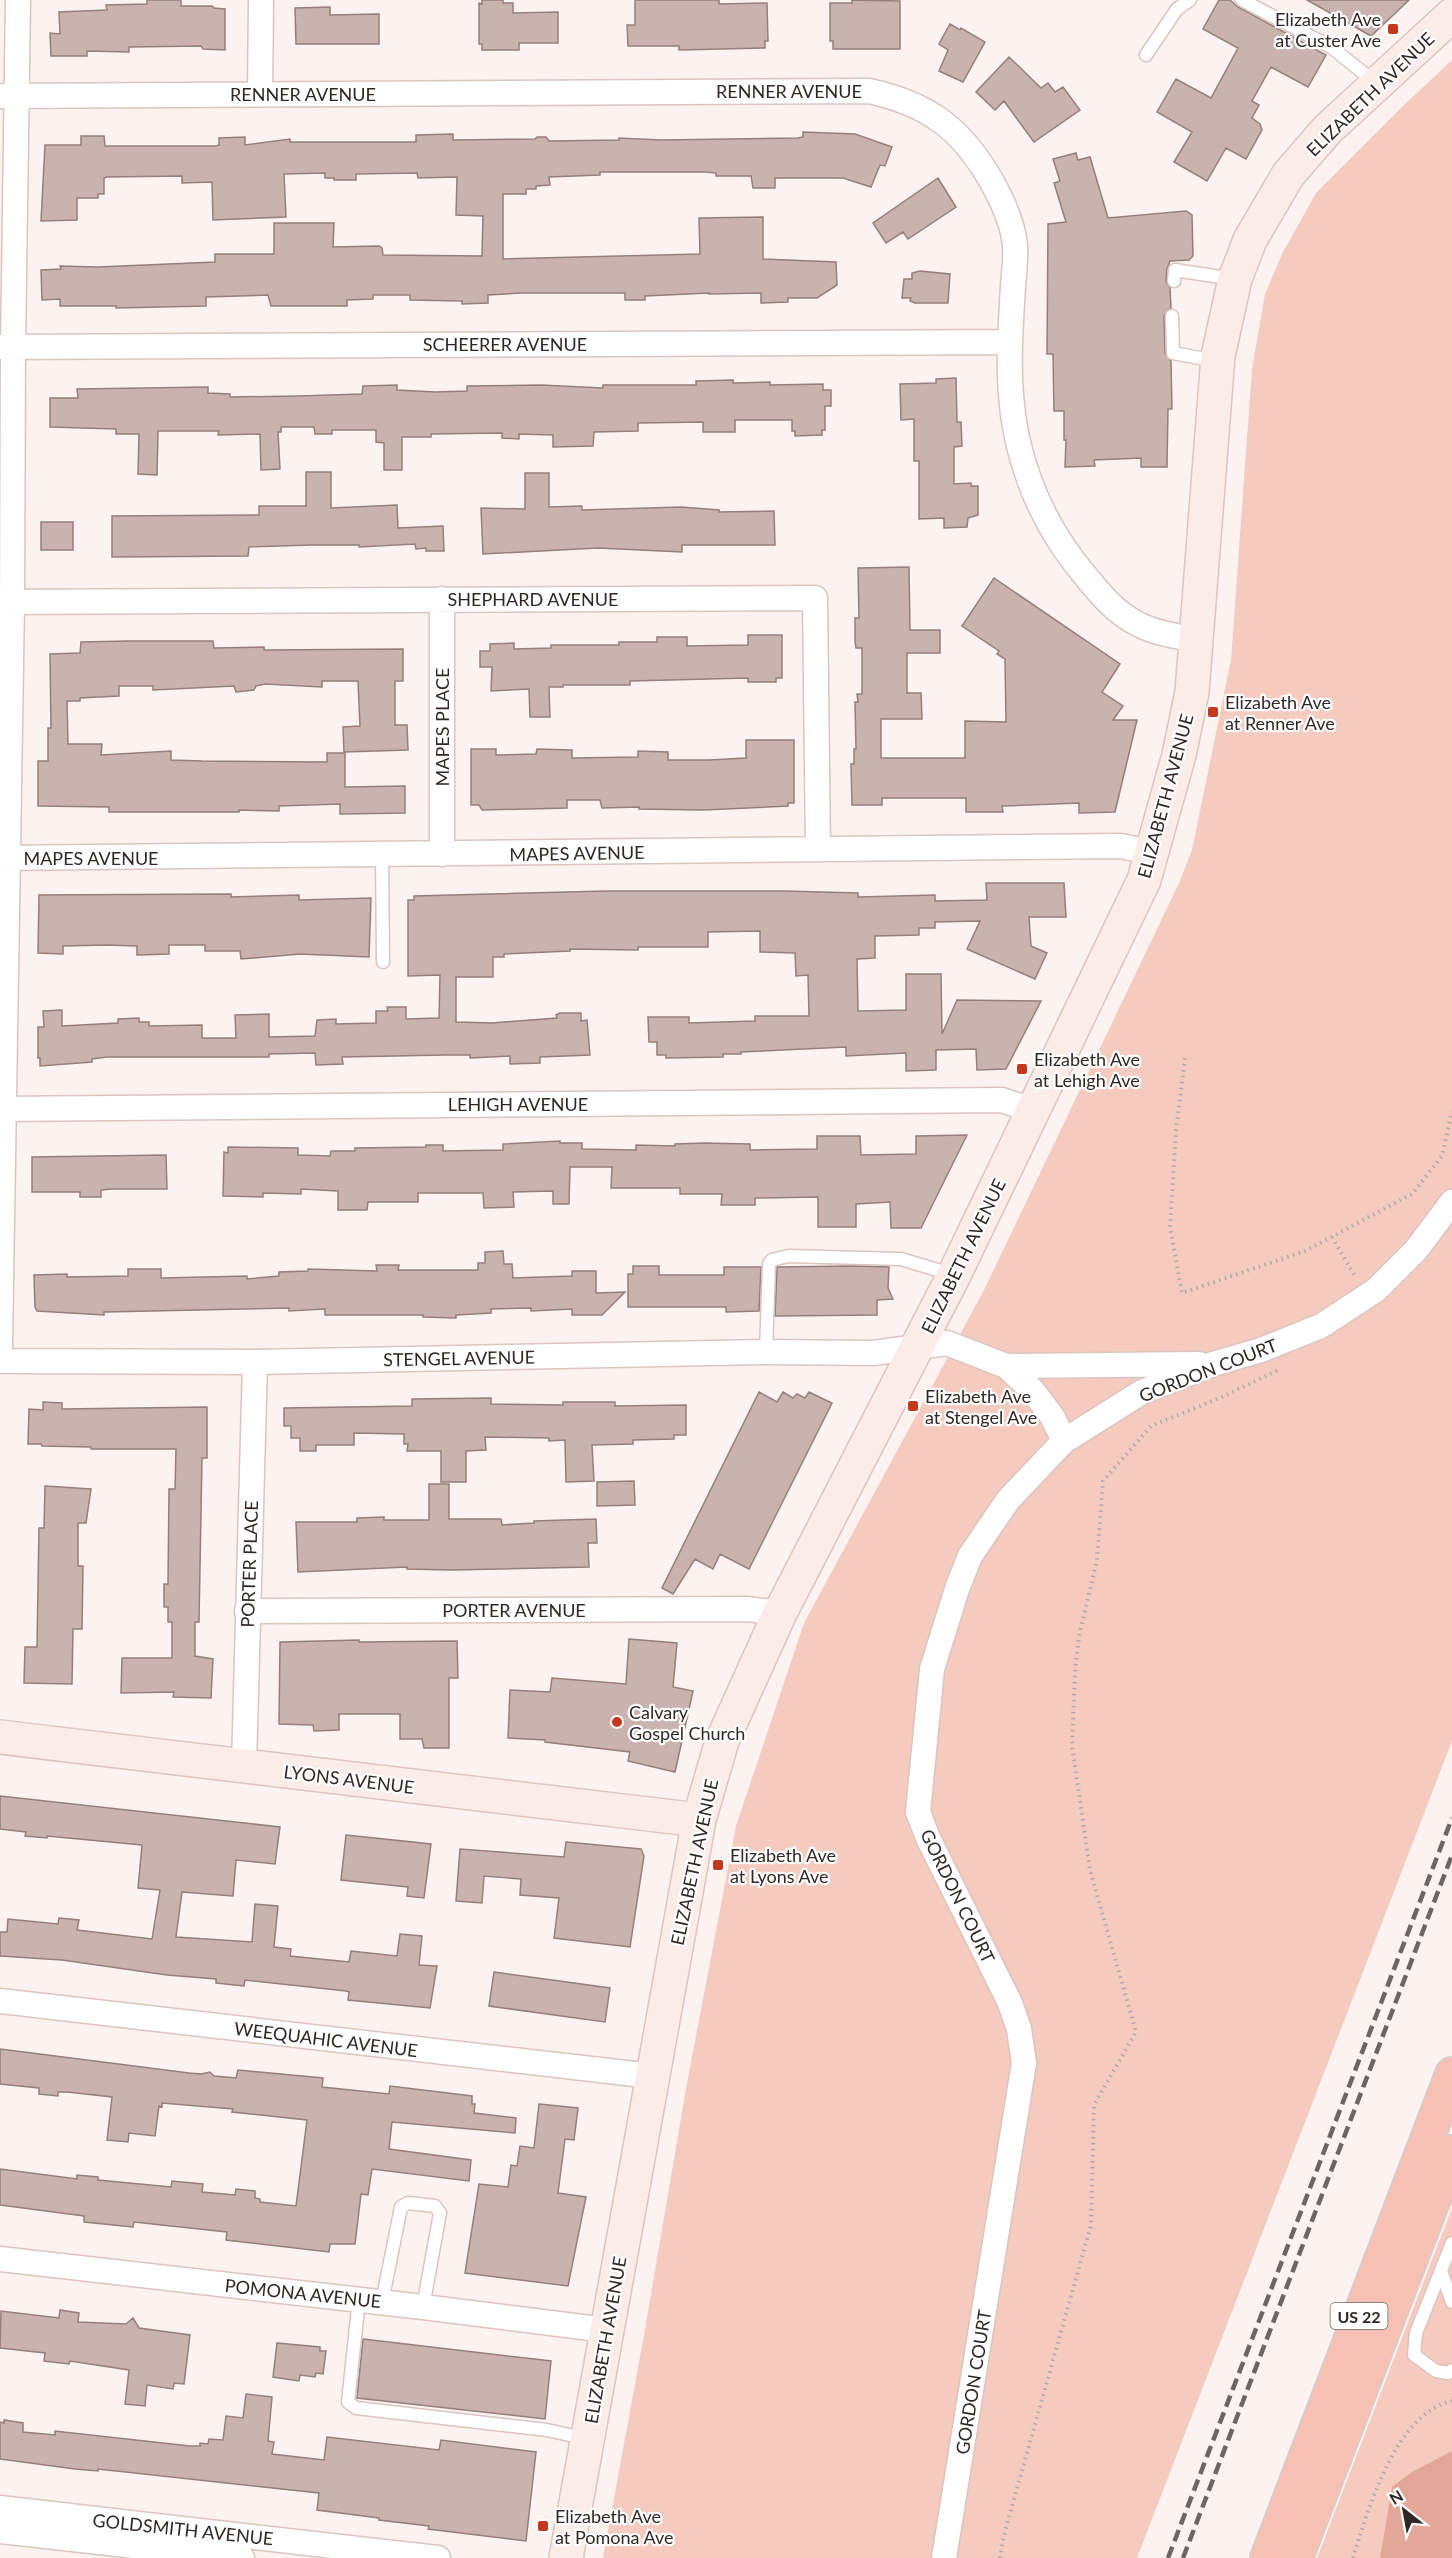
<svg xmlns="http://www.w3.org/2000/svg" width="1452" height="2558" font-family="Lato,sans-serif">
<rect width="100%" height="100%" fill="#fcf2ef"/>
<path fill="#f5cabf" d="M1452,60V1741L1137,2558H603L644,2335L687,2083L736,1826L804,1623L984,1290L1179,883L1192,850L1231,660L1252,369L1265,294L1282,254L1316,193L1401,108Z
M1452,2208V2558H1317Z"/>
<path fill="#e2a799" d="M1452,2451V2558H1380L1392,2487L1412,2472Z"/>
<path fill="#cab3ae" stroke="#947f7a" stroke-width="1.5" d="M147,0H181V6H212L214,8L225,9V50L203,49L201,46L129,47V52L87,51V56H51L50,33L60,34L59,12L107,10L106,5L147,4Z
M482,0H503V3H513V13L558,12V43H519V50H482V44H479V3L482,4Z
M635,0H719V4L767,3L768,41H765V48L679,50V46H628L627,25H635Z
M852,0L900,1V49H833V41H830V3H852Z
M1219,0H1230L1238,7L1326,55L1308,87L1271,67L1252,101L1259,105L1252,118L1260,124L1262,130L1246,159L1226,148L1207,181L1174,162L1192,132L1157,112L1176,79L1211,98L1238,48L1203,29Z
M1307,0H1409L1371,36Z
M330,7V15L379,14V44H296L295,8Z
M950,24L960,30L961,28L985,42L963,82L939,71L948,50L939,44Z
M1009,57L1041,88L1048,83L1055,92L1063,87L1080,110L1034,142L1004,101L995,110L976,92Z
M803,132L855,134L892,147L885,166L880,165L871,187L843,178H775V188H753L751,176H716V173L705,172H600V175L549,177L550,185L536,186V189H526V194H503V259L700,254L699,218L763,217V259L836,262L837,285L817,298H788V302L761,303V293L709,294V293L645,296V300H625V293H522L488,295V303L462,304V301L410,300V295H373V299L347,300V306H271L268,295L206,297V306L116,308V306H60V299L42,300L41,270L61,269L60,266L98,267L215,262V254H274V223H334L333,247L379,246L382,248L383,255L482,256L483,216L456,215L457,177L418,178L417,173L356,174V180H334V178H325V173L284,174L286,217L213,220L212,182L182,183V176L107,177L104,178V194H98V198H77V220L41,221L45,145H81V136H104L105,146H216L219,145V138L245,137V145L290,139V142H416V135L453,134V140L535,139L537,137H546L549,141L619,140V138L661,140L798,138L803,137Z
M1076,153L1078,160L1090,157L1108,218L1186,211L1192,215L1193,256L1189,260L1170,261L1167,269L1166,281L1170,288L1171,308L1164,316L1165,353L1171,361L1172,409H1168L1167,467H1141V458L1094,460L1095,466L1065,467L1066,440H1064V411H1054L1053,354H1047L1048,224L1066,222L1054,183L1060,181L1053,159Z
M938,178L956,207L908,239L903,232L886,243L873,223Z
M920,271L950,274L948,303H915L910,301L911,298H902L904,279H912V273Z
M956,378L957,422H961L962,446L954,447V484L971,483V486H978V515L968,518L967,527L944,528V518L919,519V461H914V419L901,420L900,384L936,383V379Z
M733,380V383L770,382V385L823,384V390H831V406H825V430H822V435L795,436V431H792V420H735V432H703V422L638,423V431L594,432L593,446L553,447V435L519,434V439L502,438V433L431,434V437H402V470H384V443L376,442V430H332V434H315L314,427H281V432H278L280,469L261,470L260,434L218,435L219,431H158L157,475L138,474L139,434H116V429L50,427V398H78L77,389L208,387V393L230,394V397L298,396L362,394L363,386L397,385V390L435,392L467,391V386L541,385L603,388V385H696V381Z
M306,472H331V508L397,505L398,528L443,526L444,551H426V548L416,549L415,544L359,547V545H312L249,547L248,556L112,557V516L259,515V506H306Z
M525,473H549V507L582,506V510L681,507L719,510V512L774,511L775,545H682V552L598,548L483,554L481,508L525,509Z
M41,522H73V550H41Z
M909,567L910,630H940V653H907V693H921L922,719H881V758H965V721L1006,722L1005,659L997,654L999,651L962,626L994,578L1120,664L1102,692L1123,706L1113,720H1137L1115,812L1079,813V803L1002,806L1003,812H966V798H882V805H852L851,764H854V749H856L855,702H858L857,694H862V648H856L855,641V618H859L858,568Z
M748,635H782V678H776V682H748V678L630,681V685H563V687H549L550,717H530L529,689L491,691L492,667H480V651H490V644L514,643V649L551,648V645H619V642H657V637H687V646L748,645Z
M127,641H213L214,648L264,647V650L403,649V681H395V725H407L408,750L344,752L343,727L360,726L358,681H322V687L265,684L256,686L254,690L236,692L234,686L153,690V686H119V696L80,698V701H67L68,744H102L101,755L171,751V760L202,761L327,762V753H345V787L405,786V813L340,814V804L279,806V811L239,810V812H109V807L38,806V761H48V728H51L50,654L80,653L81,642Z
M746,740H794V803H788V806L703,810L639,809V807L602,808L600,800H567V808L482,810L479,805H471V749H496V755L536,754L537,749L572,750V758L638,757V751L668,752V760H709L746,758Z
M986,883H1064L1066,917H1029L1031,946L1047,953L1035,979L967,949L980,921L935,922V928H919V935L875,936V958L857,959L858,1011L906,1010V974H941L942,1034L957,1000L1041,1001L1006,1069L977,1070L976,1049L936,1050V1070L906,1071V1053L846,1056V1047L741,1052V1054H723V1057L666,1058V1055H657V1042H649L648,1017H689V1023L755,1021V1016H809L808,975L796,976L795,953L760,952V931L708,932V947H638V950L570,949V951L504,954V957H493V977H456V1022L492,1023L557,1018L556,1015L560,1013H581V1021L587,1020L590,1055L540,1057V1063L510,1064V1056L470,1058V1055H446L342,1057L343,1064L316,1065L315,1053L269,1054V1057H107L92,1059V1062L40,1066V1058H38V1027H44L43,1011L62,1010V1026L118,1023V1019L139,1018V1022H149V1026L202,1025V1038H236L235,1015L269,1014V1037L315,1036L317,1020L336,1019V1024L376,1023V1011H388L387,1007H406V1019L439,1018L440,975L408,976V900H414V896L606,891H784L858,893V897L935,895V901L987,900Z
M231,894V897L299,895V900L371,898L369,957L300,954L241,959L240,951H205V945H169V954L137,955V946L107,945L63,946V954L38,953L39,895Z
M967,1135L921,1228H891L890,1202L856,1204V1227H818V1197L755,1198V1205H721L722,1194H680V1188H611L612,1167H570L569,1204H553V1191L513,1192L514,1207L484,1208L483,1193H418V1202H368L367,1210H338V1191L301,1189V1194L263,1193V1197L223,1196L224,1152L228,1153V1147L298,1148V1155L330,1156L331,1151H355V1148L426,1147V1145H443V1151L503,1150V1144L560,1141V1143H582V1149L636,1150V1145L675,1146V1144L704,1143L750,1144V1150L817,1149V1136H860L861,1155L916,1154V1136Z
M166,1155L167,1189H111L101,1190V1197H80V1192H32V1157Z
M503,1251L504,1264H512L513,1278L572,1276V1271H596V1293L625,1292L602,1315H572V1309L531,1311V1308L491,1309V1313L456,1315V1318L423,1317V1315H325V1309L289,1311V1308L104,1312V1315L37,1311L35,1307L34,1275L67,1274V1277L128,1276V1269H161V1278L247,1276V1279L279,1276V1272L308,1271V1269L377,1271L376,1265H399L398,1270H478V1263H485V1252Z
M633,1266H659V1275H724V1267H761L759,1311L726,1312V1307H628V1274H633Z
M854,1266L889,1267L888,1288L893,1299L877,1300V1315L775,1316L777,1267Z
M759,1392L777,1402L783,1392L793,1398L797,1394L805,1398L809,1392L832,1403L749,1569L720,1554L713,1569L695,1559L673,1594L662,1588Z
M491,1398V1404L563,1405V1402H615V1406L686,1405V1435H674V1439L633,1440V1444L592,1445L594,1481L566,1482L565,1440L549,1441V1438L485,1437L486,1450L466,1451V1482H441V1451H407L408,1444H404V1434L354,1433V1445H316V1451H300V1438H291V1426H284V1408L412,1406V1399Z
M43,1402L62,1403V1409L207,1407V1458H202L199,1622H195V1656L213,1659L211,1698L173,1697L174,1692L121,1693L122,1658H172V1622H168V1607H164V1584H168L169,1489H175L176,1449H91V1447L42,1446L41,1444H28L29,1409L43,1410Z
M634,1481L635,1505L597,1506V1482Z
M429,1484H449V1519H501L502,1525L534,1523V1521L596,1519L597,1543H588L589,1567L452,1570L407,1569V1567L298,1572L296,1522H357V1518L384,1517V1520H429Z
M45,1486L91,1489L86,1523H78V1566H83L82,1629H73L72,1684L24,1683L25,1647H37L39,1528H44Z
M629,1639L677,1643L673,1687L693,1691L675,1772L628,1761L630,1752L545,1742V1740L508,1738L510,1690L550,1692L552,1678L626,1684Z
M359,1640V1642L457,1641L458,1678H449V1748H424L422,1739H400V1714H339V1730L314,1731L313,1725L279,1724L280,1642Z
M0,1796L280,1827L275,1864L236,1860L233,1896L182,1892L176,1937L252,1942L255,1904L278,1906L274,1947L291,1949L290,1956L349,1962L351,1951L397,1956L400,1934L422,1936L419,1965L437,1966L430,2008L348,2000L349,1992L346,1991L245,1980L244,1986L216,1983V1979L167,1975L62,1960L0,1956V1932H7L8,1919L58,1924L59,1918L79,1920L77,1930L152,1939L160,1890L138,1888L142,1845L47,1836V1838L25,1836L26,1832L0,1829Z
M346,1835L431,1844L424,1898L407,1896L408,1887L341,1880Z
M566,1842L641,1849L644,1856L630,1947L554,1938L559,1898L520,1895L521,1879L484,1876L482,1903L456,1901L460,1849L564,1857Z
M494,1972L610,1988L605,2022L489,2006Z
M0,2049L189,2073L201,2074L210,2072L214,2076L236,2078L238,2070L323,2078L322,2087L389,2094L390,2086L472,2096V2104H475L474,2113L516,2118L515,2133L392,2122L389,2149L471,2160L469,2181L372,2169L368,2195L361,2194L355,2244H330L329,2252L226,2240L227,2232L134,2222L133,2227L84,2222V2216L0,2205V2169L77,2179V2175L98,2177V2180L171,2187L172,2181L203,2184L202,2192L235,2195L236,2189L255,2191V2198L260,2199V2202L296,2206L307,2120L232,2112L233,2109L162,2103V2107L159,2106L155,2136L129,2133L128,2142L107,2140L112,2097L67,2092H58V2096L39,2094V2088L0,2084Z
M539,2104L578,2108L574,2140L565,2139L558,2193L586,2197L568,2286L465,2273L479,2184L508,2187L511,2165L517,2166L520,2146L534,2148Z
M60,2310L79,2313L78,2322L126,2324L133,2318L139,2328L190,2335L184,2384L174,2383L173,2389L147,2385L145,2406L125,2404L129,2370L70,2361L69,2364L44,2361L45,2353L0,2348L1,2311L59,2318Z
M363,2339L551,2361L545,2419L357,2398Z
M277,2343L320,2347V2351H326L323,2374L316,2373L315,2377L300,2375L299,2381L273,2377Z
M246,2394L272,2397L268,2441L274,2442L272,2454L324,2460L327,2437L439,2450L441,2440L536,2452L526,2541L428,2529L429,2526L379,2520V2518L317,2510L319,2493L98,2469V2471L75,2469L0,2459V2422L4,2423V2420L23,2423V2432L55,2435V2431L190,2446H200V2443L208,2444L209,2439L223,2440L226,2416L243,2418Z"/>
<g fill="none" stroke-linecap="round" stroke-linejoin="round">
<g stroke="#dcc4bf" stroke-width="15">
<path id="service" d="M1242,0L1331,47L1376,83
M1146,55L1177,9L1190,0
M1174,281L1175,270L1233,279
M1172,316L1173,353L1216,361
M382,855L383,962
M766,1352L769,1264L772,1260L788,1256L901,1259L954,1275
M1452,2243L1416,2333L1414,2355L1436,2371L1448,2373L1452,2370
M1441,2271L1452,2302
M359,2299L348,2402L356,2408L547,2430L587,2439
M382,2302L401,2207L408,2203L435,2206L440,2213L423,2307"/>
</g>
<g stroke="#dcc4bf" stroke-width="27">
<path id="minor" d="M260,94L261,0
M0,96L869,91C929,104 962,129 992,182C1002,200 1013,224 1015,245C1016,258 1014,273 1013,286C1011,322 1008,359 1011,395C1015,455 1038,515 1075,563C1093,585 1113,613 1140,625C1157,634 1179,636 1197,640
M0,347L1010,342
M442,599V854
M0,602L815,598L818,849
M0,858L1121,846L1153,853
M0,1109L1002,1100L1034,1111
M0,1346L12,602L13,346L18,0
M0,1361L255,1362L766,1352L873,1353L947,1343L1006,1366L1032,1390L1052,1416L1064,1441
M1006,1366L1199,1364
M247,1611L747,1609L780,1613
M244,1766L255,1362
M0,2001L652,2076
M0,2259L423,2307L606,2330
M0,2508L438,2558
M0,2531L242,2558
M944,2558L1024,2063L1019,2029L1010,2003L928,1838L918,1812L932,1669L957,1589L970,1556L1008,1500L1064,1441L1142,1392L1213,1364L1261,1350L1321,1326L1376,1290L1416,1250L1452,1202"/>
</g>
<g stroke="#dcc4bf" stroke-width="36">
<path id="secondary" d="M0,1737L699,1820
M566,2558L699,1820L722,1741L780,1613L954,1275L1144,880L1179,755L1192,692L1218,356L1235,279L1250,240L1288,175L1327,130L1452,15"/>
</g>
<g stroke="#d1cfcf" stroke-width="36">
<path id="motorway" d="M1267,2558L1452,2074
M1296,2558L1452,2152"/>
</g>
<path stroke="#b2a8a5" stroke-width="4" stroke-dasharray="1.5 4.5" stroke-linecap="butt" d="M1185,1058L1176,1131L1170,1227L1182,1293L1305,1251L1412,1194L1442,1156L1452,1111
M1332,1237L1356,1278
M1000,2558L1004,2535L1091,2225L1094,2105L1136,2032L1090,1870L1072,1746L1075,1673L1079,1636L1097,1560L1103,1481L1151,1426L1222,1397L1278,1370
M1353,2558C1368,2510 1395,2413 1452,2401"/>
<use href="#service" stroke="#fff" stroke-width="12"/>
<use href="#minor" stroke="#fff" stroke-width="24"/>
<use href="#secondary" stroke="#fcece8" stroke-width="33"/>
<use href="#motorway" stroke="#f6c0b4" stroke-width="33"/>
<path stroke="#6e6563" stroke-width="4.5" stroke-dasharray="12 6" stroke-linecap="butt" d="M1168,2558L1452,1818
M1183,2558L1452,1855"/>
</g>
<g fill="#c4391c" stroke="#fff" stroke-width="2">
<rect x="1387" y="23" width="12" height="12" rx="3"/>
<rect x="1207" y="706" width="12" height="12" rx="3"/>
<rect x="1016" y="1063" width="12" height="12" rx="3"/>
<rect x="907" y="1400" width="12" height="12" rx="3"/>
<circle cx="617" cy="1722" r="6"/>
<rect x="712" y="1859" width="12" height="12" rx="3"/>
<rect x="537" y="2520" width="12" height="12" rx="3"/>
</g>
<g text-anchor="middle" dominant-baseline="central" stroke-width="4.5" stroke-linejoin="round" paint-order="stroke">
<rect fill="#fff" stroke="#6e6866" stroke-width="1.5" x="1330.5" y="2303" width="57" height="26" rx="4.5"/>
<g font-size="16" font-weight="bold" fill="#302725">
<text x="1359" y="2316">US 22</text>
</g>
<g font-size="18" fill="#302725" stroke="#fff" text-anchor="start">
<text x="1381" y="19" text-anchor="end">Elizabeth Ave<tspan x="1381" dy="21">at Custer Ave</tspan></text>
<text x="1225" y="702">Elizabeth Ave<tspan x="1225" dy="21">at Renner Ave</tspan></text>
<text x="1034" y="1059">Elizabeth Ave<tspan x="1034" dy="21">at Lehigh Ave</tspan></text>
<text x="925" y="1396">Elizabeth Ave<tspan x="925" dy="21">at Stengel Ave</tspan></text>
<text x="629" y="1712">Calvary<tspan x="629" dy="21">Gospel Church</tspan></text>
<text x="730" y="1855">Elizabeth Ave<tspan x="730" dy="21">at Lyons Ave</tspan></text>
<text x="555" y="2516">Elizabeth Ave<tspan x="555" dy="21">at Pomona Ave</tspan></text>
</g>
<g font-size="18" fill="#302725" stroke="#fff">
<text x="789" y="91">RENNER AVENUE</text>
<text x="303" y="94">RENNER AVENUE</text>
<text transform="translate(1370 94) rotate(-44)">ELIZABETH AVENUE</text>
<text x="505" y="344">SCHEERER AVENUE</text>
<text x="533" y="599">SHEPHARD AVENUE</text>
<text transform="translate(442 727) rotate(-90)">MAPES PLACE</text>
<text transform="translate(1165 796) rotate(-75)">ELIZABETH AVENUE</text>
<text transform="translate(577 853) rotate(-1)">MAPES AVENUE</text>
<text x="91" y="858">MAPES AVENUE</text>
<text x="518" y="1104">LEHIGH AVENUE</text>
<text transform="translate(963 1256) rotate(-64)">ELIZABETH AVENUE</text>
<text transform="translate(459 1358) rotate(-1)">STENGEL AVENUE</text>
<text transform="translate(1208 1370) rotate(-21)">GORDON COURT</text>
<text transform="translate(249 1564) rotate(-88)">PORTER PLACE</text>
<text x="514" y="1610">PORTER AVENUE</text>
<text transform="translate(349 1779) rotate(7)">LYONS AVENUE</text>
<text transform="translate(694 1862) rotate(-78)">ELIZABETH AVENUE</text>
<text transform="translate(958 1896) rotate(64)">GORDON COURT</text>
<text transform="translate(326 2039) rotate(7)">WEEQUAHIC AVENUE</text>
<text transform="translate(303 2293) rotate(6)">POMONA AVENUE</text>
<text transform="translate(605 2340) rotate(-80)">ELIZABETH AVENUE</text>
<text transform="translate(973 2382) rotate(-81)">GORDON COURT</text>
<text transform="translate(183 2529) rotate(6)">GOLDSMITH AVENUE</text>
</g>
</g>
<g transform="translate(1404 2510) rotate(329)" stroke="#ffffff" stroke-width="4.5" paint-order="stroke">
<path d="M0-4.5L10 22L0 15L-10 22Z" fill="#302725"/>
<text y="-9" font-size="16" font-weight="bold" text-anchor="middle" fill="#302725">N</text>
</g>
</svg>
